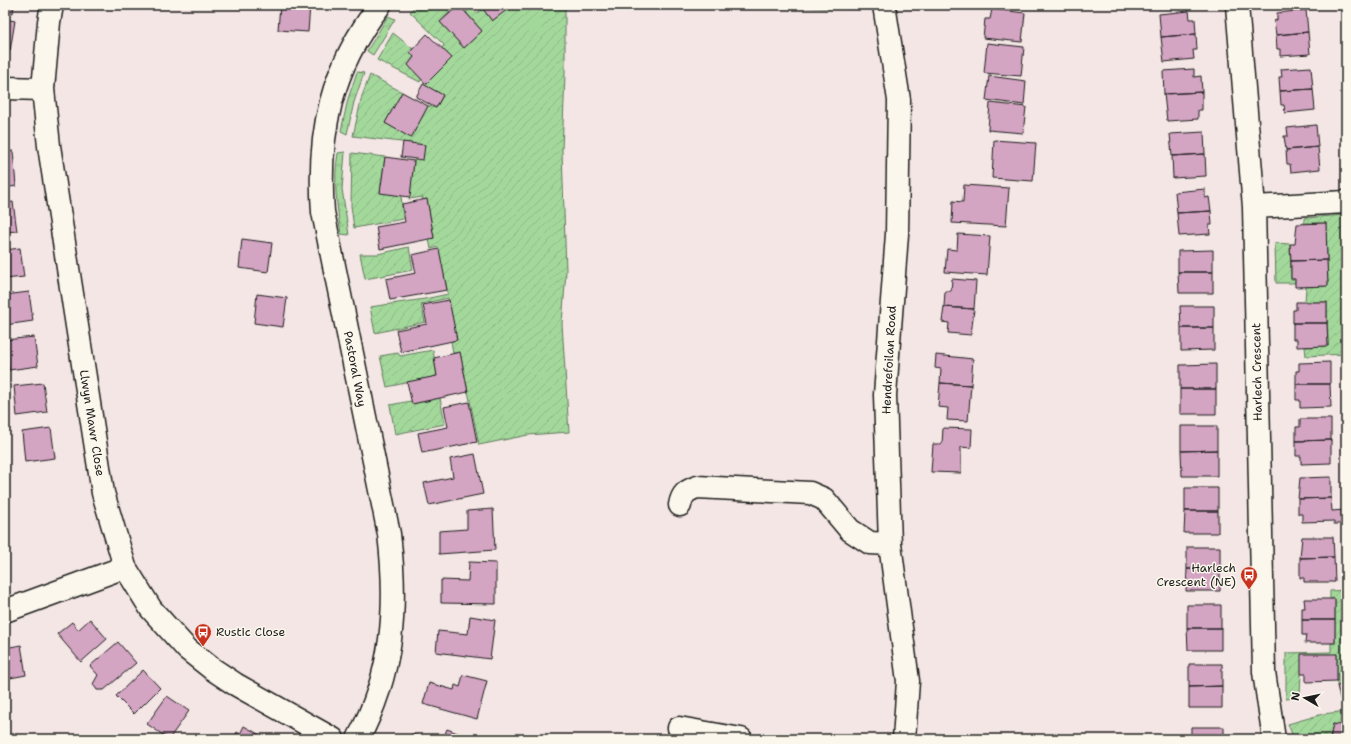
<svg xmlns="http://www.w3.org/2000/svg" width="1351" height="744" font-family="'Shantell Sans',sans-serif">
<defs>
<pattern id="grass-tufts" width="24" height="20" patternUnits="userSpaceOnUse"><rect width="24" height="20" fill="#a3d89b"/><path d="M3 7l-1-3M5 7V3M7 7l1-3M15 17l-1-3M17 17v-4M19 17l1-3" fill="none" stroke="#8cb985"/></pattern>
<pattern id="garden-furrows" width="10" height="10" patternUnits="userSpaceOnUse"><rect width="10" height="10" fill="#a3d89b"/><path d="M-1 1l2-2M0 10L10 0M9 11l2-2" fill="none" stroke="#8cb985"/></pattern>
</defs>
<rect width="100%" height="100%" fill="#f3e6e4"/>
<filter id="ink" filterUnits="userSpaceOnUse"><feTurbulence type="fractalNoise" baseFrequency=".025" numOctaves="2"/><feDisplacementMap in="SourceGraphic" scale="8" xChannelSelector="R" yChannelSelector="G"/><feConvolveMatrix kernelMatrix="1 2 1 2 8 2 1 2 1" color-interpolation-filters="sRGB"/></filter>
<g filter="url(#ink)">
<path fill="url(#grass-tufts)" stroke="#607a5c" d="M388,16L395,19L373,55L367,51Z
M357,72L364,73L354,102L347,134L341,131L348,99Z
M345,152L342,189L349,235L341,234C337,207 333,181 338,153Z"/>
<path fill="url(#garden-furrows)" stroke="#607a5c" d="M416,5H444L450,12L440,22L464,48L482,31L466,12L471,6L477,13L483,9L492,21L511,5H565V74L562,151L566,271L562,324L569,432L528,435L479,445L460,352L453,353L451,341L457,340L448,298L421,304L425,322L375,333L370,307L425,299L448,294L438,247L431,249L429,239L434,238L427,199L422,200L423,197L409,199L414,161L425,145L353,136L362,96L370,75L402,92L385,123L411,137L428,106L436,108L443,96L426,86V84L452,58L442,48L444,45L410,12Z
M727,5H858V9Z
M393,33L413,49L410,52L414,57L408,65L422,79L420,82L377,60Z
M352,153L385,157L380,192L401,195L403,219L354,228L351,206Z
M1346,215V354L1306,356L1305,347L1328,346L1327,302H1305L1306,287L1328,286L1326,223H1304V218Z
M1275,243L1290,244L1291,279H1295V283H1276Z
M409,247L413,270L365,279L360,254H378Z
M433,350L437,376L387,387L380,356L398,353L400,356Z
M440,398L445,424L395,434L390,405L411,401L412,404Z
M1346,590V684L1337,686V654L1301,674L1300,694L1294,698L1286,699V653L1331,652V643H1335V599H1330V591Z
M1346,711V726L1333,724L1330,739H1294L1288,724L1323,714Z"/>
<path fill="#d4a4c3" stroke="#1c1c1c" d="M5,5H14L13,13L5,12Z
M280,5H310L308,32L278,30Z
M459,5L482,31L464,48L440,22Z
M480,5H511L512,6L492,21Z
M992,9L1025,13L1022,42L983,38L985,19H990Z
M1306,10L1308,32L1276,35L1274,21L1277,20V13Z
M1189,11L1190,19H1195L1196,34L1161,37L1159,14Z
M5,19L15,21L10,51L5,50Z
M1308,32L1310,54L1280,56V49H1277L1276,35Z
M427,34L452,58L426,84L408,65L414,57L410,52Z
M1196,34L1197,50H1193L1194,59L1164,62L1161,37Z
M987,43L1024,47L1021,76L984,73Z
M1311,67L1313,89L1280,91L1279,77H1282L1281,69Z
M1194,69V77L1201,76L1202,92L1164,94L1163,71Z
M989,76L1026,81L1024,105L986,100Z
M423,84L443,95L436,108L416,97Z
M1313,89L1315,110L1285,113L1284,105H1281L1280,91Z
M402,92L428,106L411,138L385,123Z
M1202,92V110H1198V119L1167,121L1164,94Z
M990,103L1026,107L1023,133L988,130Z
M1316,125L1318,147L1286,150L1284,136H1288L1287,128Z
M1204,132L1205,154L1172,156L1170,134Z
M994,140L1036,143L1033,181L992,178Z
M403,142L425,145L423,160L401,157Z
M1318,147L1320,169L1291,172L1290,164H1287L1286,150Z
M13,151L16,186L5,188V152Z
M1205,154L1206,176L1173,178L1172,156Z
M385,157L414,161L410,197L380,193Z
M964,185L1009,188L1006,226L952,223L953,201L963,202Z
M1205,189V198L1209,197L1211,211L1177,213L1175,192Z
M427,199L434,238L380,249L376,227L405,222L402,204Z
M13,202L17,231L5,232V203Z
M1211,211L1212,225H1209L1210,234L1179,236L1177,213Z
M1326,223L1327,260L1291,261L1290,244H1295L1297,224Z
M958,234L990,236L987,275L945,272L947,249L957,250Z
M242,239L272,243L268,272L239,268Z
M20,248L24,277L5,279V250Z
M439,249L447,290L390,300L386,279L416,273L412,255Z
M1213,250V272H1178V251Z
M1327,260L1328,286L1295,287V279H1291V261Z
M1178,272H1213V293H1179Z
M952,279L976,281L974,309L944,307L945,291H951Z
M29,292L33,321L5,325V295Z
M257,294L287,298L283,327L254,323Z
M449,300L457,340L401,352L396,330L427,324L423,305Z
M1296,302H1327V323H1293V310H1296Z
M1180,306H1214V328H1181Z
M944,307L974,309L971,335L948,333L949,323L942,322Z
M1293,323H1327L1328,346L1297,347V339H1293Z
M1181,328H1214V350L1181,351Z
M34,337L38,366L9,370L5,340Z
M460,352L468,392L412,404L407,382L437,376L434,358Z
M936,355L973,359L971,385L940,383L941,369L935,368Z
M1330,362V384H1296V371H1299V363Z
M1216,364V389H1180V365Z
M43,383L47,412L17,416L14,386Z
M940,383L971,385L968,421L947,420L948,408L938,407Z
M1296,384H1330L1331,407L1300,408V400H1296Z
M1180,389H1216V414H1180Z
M469,402L477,442L422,453L418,433L448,427L444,407Z
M1300,419H1331V440L1296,441V427H1300Z
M1181,426H1217V450L1181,451Z
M51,428L55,458L25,462L22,432Z
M943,428L972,429L971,448L961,447V473L931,472L933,444H942Z
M1331,440V463L1301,464V456H1296V441Z
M1217,450V476H1182L1181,451Z
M475,454L483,494L429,505L424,483L453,477L450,459Z
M1331,477V498L1298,499L1300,478Z
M1185,488H1218V511H1185Z
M1331,498L1332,511L1344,510V524H1334V521L1302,522V514H1298V499Z
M493,509L495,550L439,554V531L467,529V511Z
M1185,511H1218V533H1184Z
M1302,537H1333L1334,557L1300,558Z
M1187,547H1220V569H1187Z
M1334,557L1335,582H1304V578H1300V558Z
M469,562L496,563V604L441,603V580L468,581Z
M1187,569H1220V591H1186Z
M1304,599H1335V620H1302V608H1305Z
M1187,605H1221V628H1187Z
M470,616L495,620L490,659L436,652L438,631L468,634Z
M90,619L107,639L81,662L57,634L72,622L78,630Z
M1302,620H1335V643H1305L1306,635H1302Z
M1187,628H1221V650H1188Z
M118,642L136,663L104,690H97L93,684L98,675L90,666Z
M21,645L26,675L5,679V648Z
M1301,654H1337V681L1306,682V674H1301Z
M1189,664H1222V686L1189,687Z
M143,670L160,688L134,714L116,696Z
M463,675L487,681L477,719L423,704L429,683L454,690L455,685L460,687Z
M1346,684V696L1340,698L1337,686Z
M1222,686V708H1189V687Z
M167,696L189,711L169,739L147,724Z
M1346,696V711H1343L1340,698Z
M1333,724L1346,726V739H1330Z
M244,726L260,735L258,739H233L237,732L240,734Z
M1191,727H1224V739H1191Z
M447,729L470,738V739H443Z
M412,734L424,739H410Z"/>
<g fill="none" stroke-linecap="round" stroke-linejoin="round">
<g stroke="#1c1c1c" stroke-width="25">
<path id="minor" d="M52,5L49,22L43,89L49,146L103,493L125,567L151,609L187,649L211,668L235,684L333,739
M884,5L899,100L897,234L885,395L890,544L908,681L904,739
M1237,5L1254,207L1264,672L1274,739
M5,88L43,89
M1254,207L1346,202
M680,505C682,494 686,491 697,487L810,493L824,499L850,530L870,543L890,544
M5,611L125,567
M679,728L741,739
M358,739C393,673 398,608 389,534L323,212C317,133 331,68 380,5"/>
</g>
<use href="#minor" stroke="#fbf7ec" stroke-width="22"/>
</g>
</g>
<defs>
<g id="bus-pin" transform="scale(0.9)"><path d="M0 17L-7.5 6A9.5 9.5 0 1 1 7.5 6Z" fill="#c8321e" stroke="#fbf7ec"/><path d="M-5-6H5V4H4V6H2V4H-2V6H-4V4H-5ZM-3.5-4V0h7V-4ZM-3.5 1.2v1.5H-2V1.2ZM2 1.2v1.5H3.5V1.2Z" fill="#fff"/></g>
</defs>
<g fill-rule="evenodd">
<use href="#bus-pin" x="1249" y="575"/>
<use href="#bus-pin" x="203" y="632"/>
</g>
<g text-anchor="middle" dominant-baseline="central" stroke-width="3" stroke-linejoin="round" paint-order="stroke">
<g font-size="12" fill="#1c1c1c" stroke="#fbf7ec">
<text transform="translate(889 360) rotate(-87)">Hendrefoilan Road</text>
<text transform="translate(355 369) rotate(79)">Pastoral Way</text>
<text transform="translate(1257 372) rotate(-91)">Harlech Crescent</text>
<text transform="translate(92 423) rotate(81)">Llwyn Mawr Close</text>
</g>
<g font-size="12" fill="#1c1c1c" stroke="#fbf7ec" text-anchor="end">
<text x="1236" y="568">Harlech<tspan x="1236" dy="14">Crescent (NE)</tspan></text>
<text x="216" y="632" text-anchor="start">Rustic Close</text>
</g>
</g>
<rect width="1351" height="744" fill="none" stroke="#fbf7ec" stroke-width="20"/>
<rect x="10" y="10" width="1331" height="724" fill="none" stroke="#1c1c1c" stroke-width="1.5" filter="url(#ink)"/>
<g transform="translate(1305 698) rotate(279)" stroke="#fbf7ec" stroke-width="3" paint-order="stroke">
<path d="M0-3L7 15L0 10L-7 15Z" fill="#1c1c1c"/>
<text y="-6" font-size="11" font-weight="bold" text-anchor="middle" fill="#1c1c1c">N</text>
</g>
</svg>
